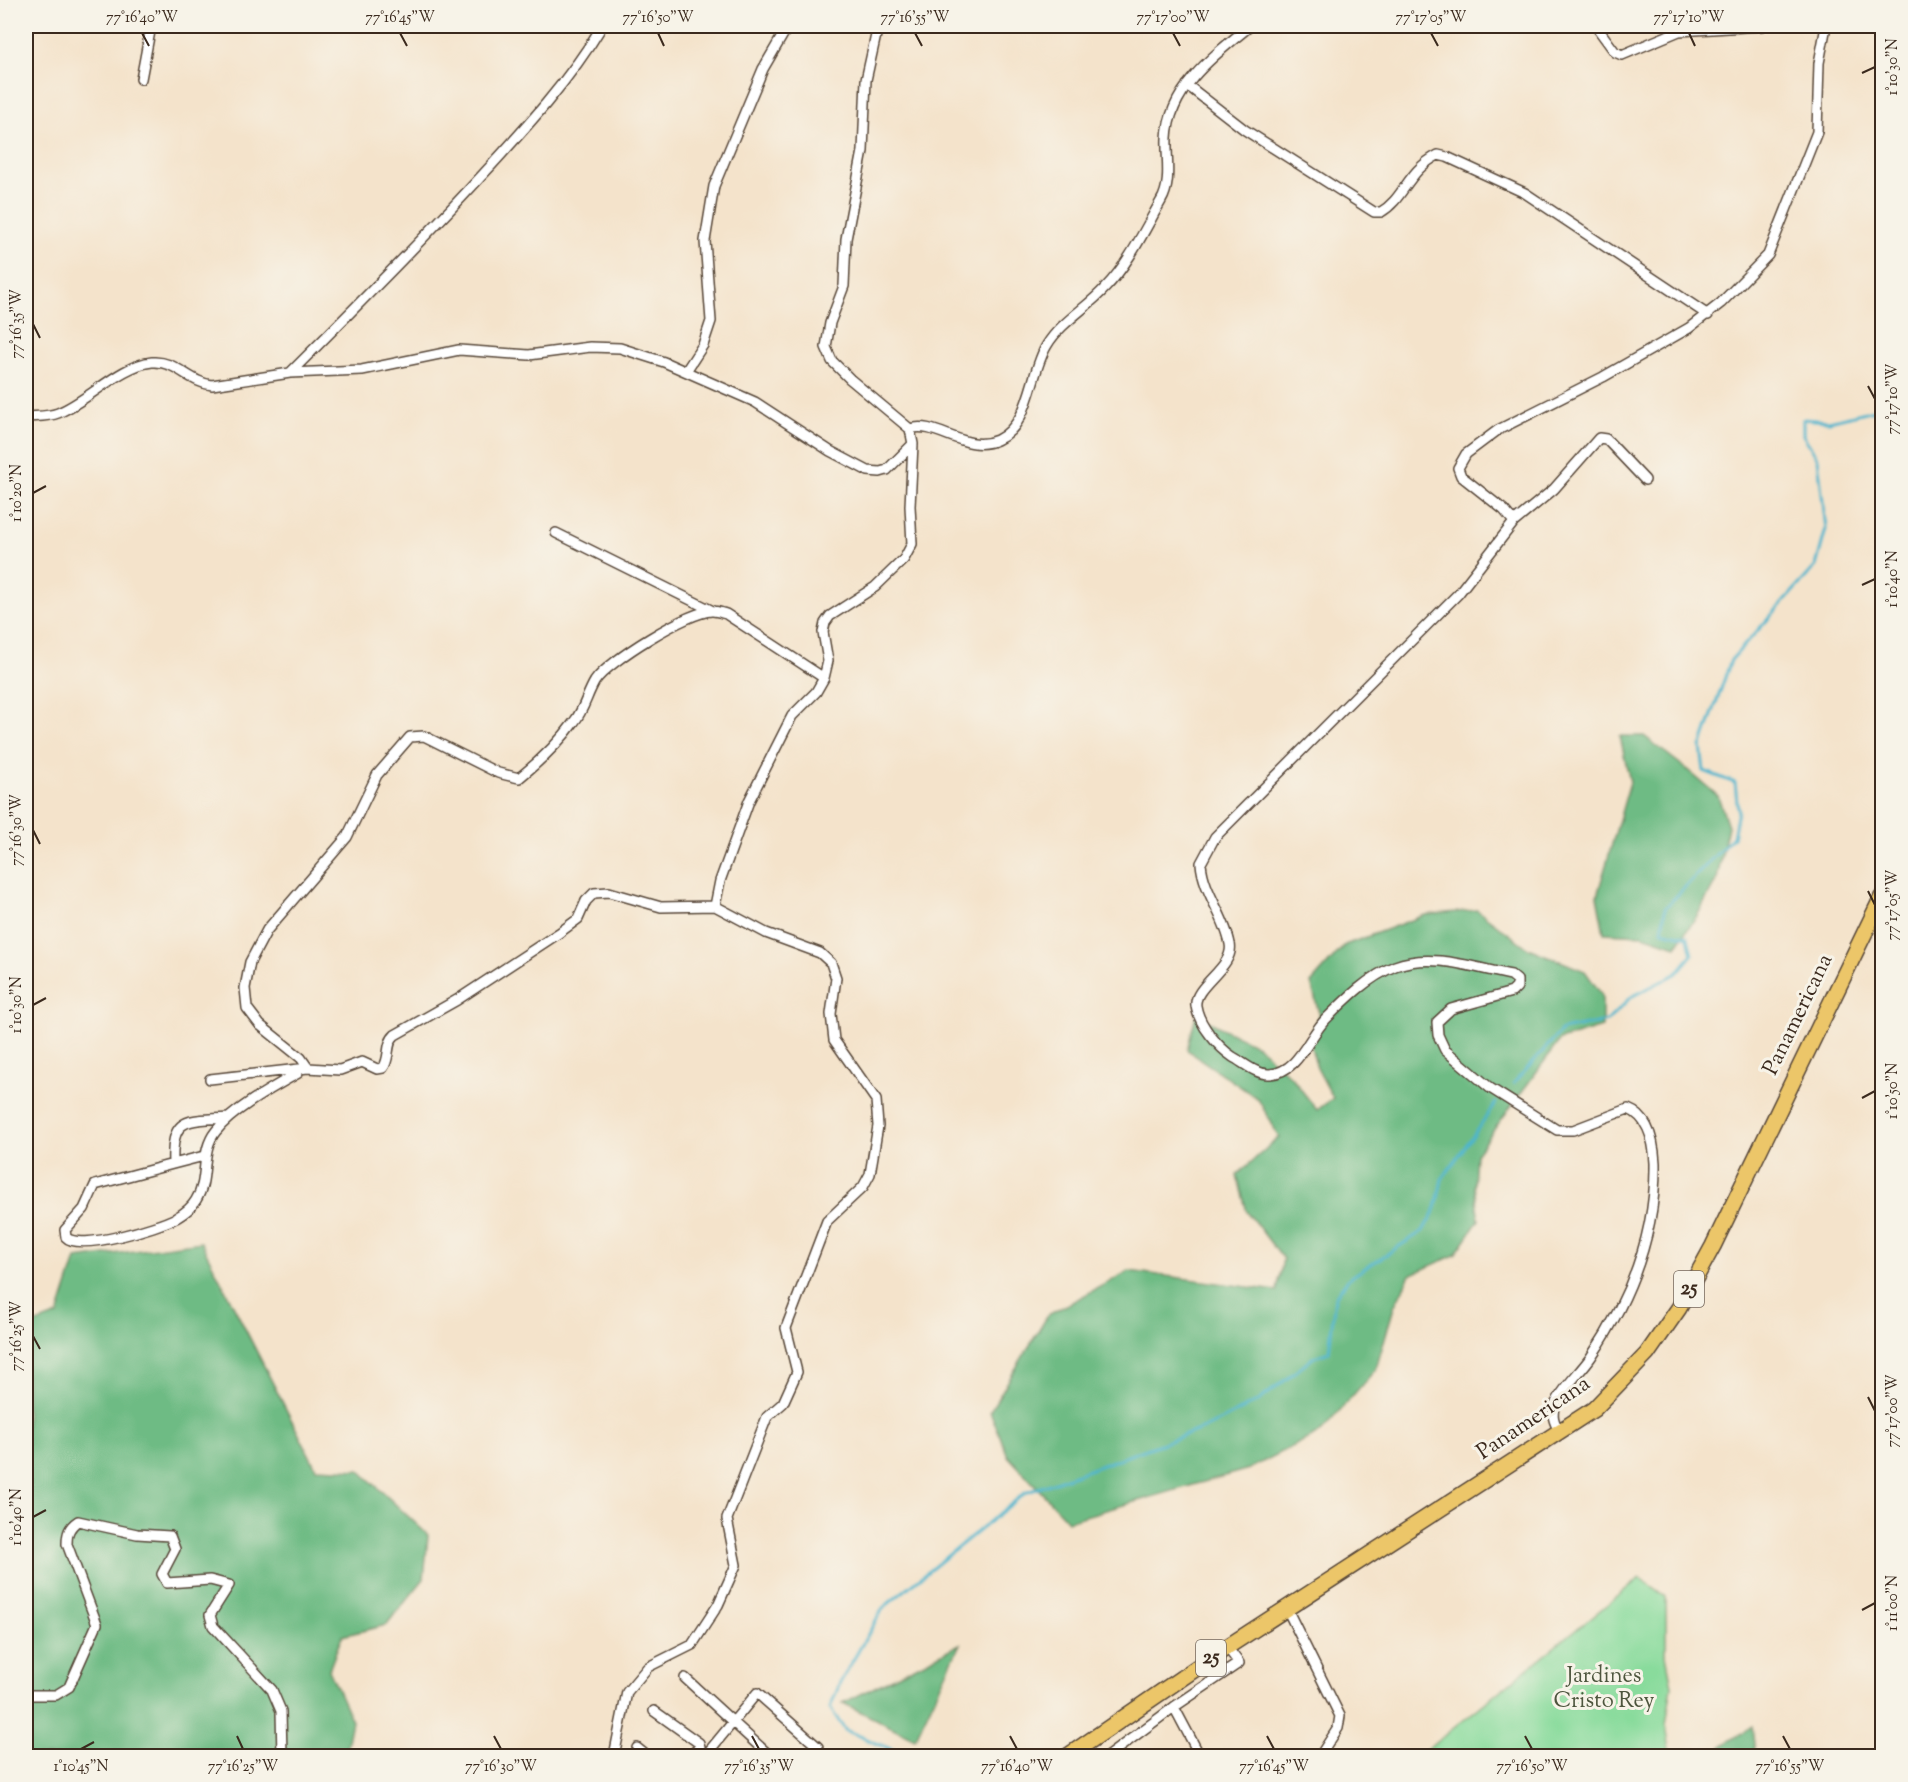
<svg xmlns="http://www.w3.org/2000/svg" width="1908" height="1782" font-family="'Sorts Mill Goudy',serif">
<rect width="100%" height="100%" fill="#f7f3e8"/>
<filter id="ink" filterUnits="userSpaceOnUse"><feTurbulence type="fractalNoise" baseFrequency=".0167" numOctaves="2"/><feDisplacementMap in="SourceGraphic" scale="12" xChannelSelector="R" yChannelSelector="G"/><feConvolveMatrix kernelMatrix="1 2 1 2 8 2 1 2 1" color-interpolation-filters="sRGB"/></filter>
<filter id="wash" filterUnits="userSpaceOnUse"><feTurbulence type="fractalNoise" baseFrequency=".008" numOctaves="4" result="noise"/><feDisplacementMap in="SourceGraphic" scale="24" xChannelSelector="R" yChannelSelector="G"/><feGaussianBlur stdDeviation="1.35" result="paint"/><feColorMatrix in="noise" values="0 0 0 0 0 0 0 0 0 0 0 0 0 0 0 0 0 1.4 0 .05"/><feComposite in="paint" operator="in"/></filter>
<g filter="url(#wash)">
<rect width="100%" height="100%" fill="#f4e3cb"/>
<path fill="#89db9c" stroke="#62825d" stroke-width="1.5" d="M1640,1578L1666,1597V1655L1672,1686L1666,1725L1671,1756H1419Z"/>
<path fill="#6ebb84" stroke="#547251" stroke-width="1.5" d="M1620,736H1644L1684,767L1718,796L1728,826L1717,879L1697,916L1676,946L1643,935L1604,933L1597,896L1630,782Z
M1477,910L1528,948L1585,971L1602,995V1027L1560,1040L1476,1154L1474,1186L1479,1220L1455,1255L1410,1275L1394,1307L1376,1369L1321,1432L1249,1469L1068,1521L1008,1456L990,1411L1048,1315L1129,1271L1277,1291L1283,1259L1247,1212L1237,1175L1279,1137L1258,1099L1187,1050L1196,1015L1258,1046L1292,1078L1317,1110L1333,1098L1317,1068L1309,1040L1319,1013L1311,983L1345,945L1425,915Z
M201,1242L316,1468L359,1470L428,1535L424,1579L386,1625L342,1636L329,1670L352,1721L345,1756H26V1327L58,1315L76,1259Z
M960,1644L915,1739L843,1703Z
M1752,1726L1755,1756H1707Z"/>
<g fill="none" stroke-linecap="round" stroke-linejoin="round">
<path stroke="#4eb5cd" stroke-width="3" d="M1514,1083L1562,1030L1607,1021L1631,997L1676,974L1692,955L1688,937L1662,931L1665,908L1733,837L1738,811L1735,783L1704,771L1701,747L1731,660L1816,566L1826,529L1818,459L1803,435V419L1829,421L1882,408
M907,1756L845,1730L830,1708L840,1683L883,1608L1025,1493L1210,1426L1260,1400L1314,1357L1329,1352L1335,1297L1348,1279L1423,1231L1436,1208L1442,1179L1496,1103"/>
</g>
</g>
<g filter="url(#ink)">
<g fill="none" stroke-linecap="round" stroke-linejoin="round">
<g stroke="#574638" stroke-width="12">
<path id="street" d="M878,26L866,80L863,151L846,239L844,286L830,323L826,347L832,361L850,379L910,429
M1596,26L1615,52L1622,55L1679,31L1762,26
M141,79L151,26
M1187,85L1245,130L1374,212H1381C1404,199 1407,171 1438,155L1447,157L1525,193L1708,315
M686,371L703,345L711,321L705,241L714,186L763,69L788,26
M290,373C353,310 415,248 476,182C521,133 568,83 602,26
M26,417C36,416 48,417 58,413C88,401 121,365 152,362C176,360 190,383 212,385L290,373L362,370L459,350L529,355L590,347L620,348L664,362L755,402L830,451L868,471L880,472L887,470L913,444
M1514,522L1504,510L1461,476L1458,468L1466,454L1498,430L1603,377L1689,328L1721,303L1768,255L1817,132L1819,63L1826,26
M556,533L713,611
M308,1068L301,1058L260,1025L247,1008L245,988L250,962L267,930L347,837L377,775L410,737L424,736L498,773L519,778C540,761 559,743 574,722C584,710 587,694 595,681C608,661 689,611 712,611C717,611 722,613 726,614L824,678
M210,1079L308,1068L340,1070L362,1062L377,1069L383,1068C391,1058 385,1044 395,1035L457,1000L559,933L578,919L586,901L594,893L609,892L661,907L715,906
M228,1118C187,1121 171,1115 173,1164L95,1185L84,1209L65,1230L66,1237C79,1252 158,1227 176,1218C183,1214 192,1207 196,1200C210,1178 199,1152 216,1131C233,1109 274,1087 298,1073
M173,1164L204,1156
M1559,1431C1554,1422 1551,1415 1555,1405C1563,1387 1580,1373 1591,1357C1630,1299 1656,1234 1655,1163C1654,1143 1649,1117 1628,1109L1573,1130H1557L1490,1088L1445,1050L1438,1035L1437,1022L1451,1009L1512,992L1517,987V980L1511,975C1474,968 1432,952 1395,966C1368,977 1346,999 1326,1019C1308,1037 1299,1072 1270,1074C1257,1075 1244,1063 1233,1057C1218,1047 1199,1025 1196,1006C1193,986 1235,967 1230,944C1225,916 1203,892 1201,863L1215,837L1458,594L1514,522L1554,489L1599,438L1606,439L1645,480
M1287,1609L1340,1716L1338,1728L1320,1756
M685,1678L770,1756
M26,1695H56L69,1687L97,1624L67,1544C67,1533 69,1527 78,1521L137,1534L170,1536L175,1549L162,1574L167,1583L210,1580L229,1585L210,1615L213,1626L272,1690L281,1711L282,1756
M654,1711L699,1743L700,1747L690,1756
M637,1748L647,1756
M614,1756L627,1692L648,1667L692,1645L718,1605L736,1565L727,1519L767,1417L783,1403L797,1372L786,1328L827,1221L863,1187L870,1174L878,1126L876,1100L834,1040L831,1014L836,978L831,963L820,953L766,933L715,906L720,881L749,801L792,716L816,692L824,678L828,661L823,632L825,623L830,616L875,587L904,559L912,544L910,506L913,444L910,429C936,420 965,454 997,440C1031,425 1030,372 1047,345C1061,322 1087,308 1105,288C1128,265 1145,229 1161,201C1172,183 1166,158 1167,138C1169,89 1214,55 1250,26
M705,1756L757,1693L818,1747
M1108,1756L1174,1707
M1200,1756L1174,1707L1239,1663L1227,1647"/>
</g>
<g stroke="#574638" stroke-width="18">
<path id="primary" d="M1068,1756L1227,1647L1594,1409L1647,1354L1679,1308L1713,1246L1882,897"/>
</g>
<use href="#street" stroke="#fff" stroke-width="9"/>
<use href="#primary" stroke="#ecc669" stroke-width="15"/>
</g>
</g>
<path fill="none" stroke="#3b2a1e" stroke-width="2" d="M142,33L149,46M400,33L407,46M658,33L664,46M915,33L922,46M1173,33L1180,46M1431,33L1438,46M1689,33L1695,46M1862,73L1875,67M33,324L40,338M1868,386L1875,399M33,493L46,486M1862,585L1875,579M33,830L40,844M1868,891L1875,905M33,1005L46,998M1862,1098L1875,1091M33,1336L40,1349M1868,1397L1875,1411M33,1517L46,1510M1862,1610L1875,1603M237,1736L243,1749M494,1736L501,1749M752,1736L759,1749M1010,1736L1017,1749M1267,1736L1274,1749M1525,1736L1532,1749M1783,1736L1790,1749M81,1749L94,1742"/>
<g text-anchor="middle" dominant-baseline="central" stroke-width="6" stroke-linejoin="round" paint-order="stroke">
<g fill="#f7f3e8" stroke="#73665b" stroke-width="1.5">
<rect x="1674" y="1271" width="30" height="36" rx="4.5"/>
<rect x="1196" y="1640" width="30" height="36" rx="4.5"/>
</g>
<g font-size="21" font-weight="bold" fill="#3b2a1e">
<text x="1689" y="1289">25</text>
<text x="1211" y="1658">25</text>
</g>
<g font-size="22" fill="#3b2a1e" stroke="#f7f3e8">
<text transform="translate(1799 1015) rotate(-64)">Panamericana</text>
<text transform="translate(1534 1419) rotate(-34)">Panamericana</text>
</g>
<g font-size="22" fill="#4e563e" stroke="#f7f3e8">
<text x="1604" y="1677">Jardines<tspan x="1604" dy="25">Cristo Rey</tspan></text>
</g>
</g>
<rect width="1908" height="1782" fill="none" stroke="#f7f3e8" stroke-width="66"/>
<rect x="33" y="33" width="1842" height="1716" fill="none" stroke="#3b2a1e" stroke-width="2"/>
<g font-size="15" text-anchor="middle" fill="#3b2a1e">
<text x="142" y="22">77°16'40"W</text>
<text x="400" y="22">77°16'45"W</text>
<text x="658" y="22">77°16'50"W</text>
<text x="915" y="22">77°16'55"W</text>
<text x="1173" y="22">77°17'00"W</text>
<text x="1431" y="22">77°17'05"W</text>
<text x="1689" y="22">77°17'10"W</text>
<text transform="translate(1892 67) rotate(-90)" y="5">1°10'30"N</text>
<text transform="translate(16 324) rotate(-90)" y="5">77°16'35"W</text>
<text transform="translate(1892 399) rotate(-90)" y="5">77°17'10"W</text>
<text transform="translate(16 493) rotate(-90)" y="5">1°10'20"N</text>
<text transform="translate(1892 579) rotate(-90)" y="5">1°10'40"N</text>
<text transform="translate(16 830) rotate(-90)" y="5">77°16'30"W</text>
<text transform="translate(1892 905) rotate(-90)" y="5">77°17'05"W</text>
<text transform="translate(16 1005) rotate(-90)" y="5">1°10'30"N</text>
<text transform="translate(1892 1091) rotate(-90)" y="5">1°10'50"N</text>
<text transform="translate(16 1336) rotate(-90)" y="5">77°16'25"W</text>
<text transform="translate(1892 1411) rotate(-90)" y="5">77°17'00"W</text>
<text transform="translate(16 1517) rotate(-90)" y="5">1°10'40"N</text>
<text transform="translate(1892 1603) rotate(-90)" y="5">1°11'00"N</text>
<text x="81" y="1771">1°10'45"N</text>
<text x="243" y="1771">77°16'25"W</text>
<text x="501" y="1771">77°16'30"W</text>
<text x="759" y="1771">77°16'35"W</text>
<text x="1017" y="1771">77°16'40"W</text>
<text x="1274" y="1771">77°16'45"W</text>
<text x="1532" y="1771">77°16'50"W</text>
<text x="1790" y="1771">77°16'55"W</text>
</g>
</svg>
